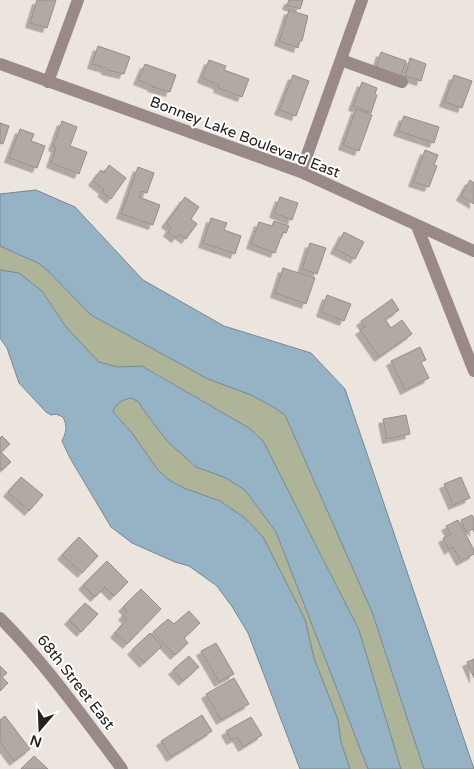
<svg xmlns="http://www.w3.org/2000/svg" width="474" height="769" font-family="'Varela Round',sans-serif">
<defs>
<filter id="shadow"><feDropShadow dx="-4.5" dy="4.5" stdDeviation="0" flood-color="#0004"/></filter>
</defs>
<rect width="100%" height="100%" fill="#ece5dd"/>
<path fill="#adb498" d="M0,246L38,263L46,269L91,315L208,379L251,395L275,408L285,415L372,612L424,769H401L359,630L263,441L249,428L143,366L118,367L99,362L66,327L42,291L19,273L0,270Z
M131,398L139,402L142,408L168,442L196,467L226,478L245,490L276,532L368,769H350L341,742L338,720L314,658L305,619L263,537L245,518L220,501L184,488L169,480L158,470L132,433L113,412C116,403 122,400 131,398Z"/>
<path fill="#96b3c5" stroke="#748894" d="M36,190L75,207L143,280L224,326L311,353L345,389L474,769H424L372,612L285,415L275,408L251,395L208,379L91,315L46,269L38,263L0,246V194Z
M0,270L19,273L42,291L66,327L99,362L118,367L142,366L249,428L263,441L359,630L401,769H368L276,532L245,490L226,478L196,467L168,442L142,408L139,402L131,398C122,400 116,403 113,412L132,433L158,470L169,480L184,488L220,501L245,518L263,537L305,619L314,658L338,720L341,742L350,769H300L248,633L233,608L217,586L189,566L175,562L132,543L111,527L70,458L62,441C66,432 68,427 63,417L56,414L51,415L46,412L19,383L7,348L0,338Z"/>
<path fill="#b0aaa2" stroke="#948e87" filter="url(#shadow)" d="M37,0H56L47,28L30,23Z
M289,0H303L300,9L287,5Z
M289,10L308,16L302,41H300L298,48L279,41Z
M98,46L130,57L124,74L106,70V68L92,64Z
M381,52L406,61L401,76L376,68Z
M410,58L426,64L421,81L405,76Z
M209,60L226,66L224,70L249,79L242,97L218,88L219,85L202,78Z
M145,64L176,75L170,92L152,87L153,86L138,80Z
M293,75L309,81L296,116L279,110Z
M454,75L472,81L462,108L444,102Z
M362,82L377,88L375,94L377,95L371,113L353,106Z
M356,109L372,115L359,151L343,145Z
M404,116L439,127L434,143L398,131Z
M62,121L77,127L70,146L87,152L79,174L51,163L56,148L53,146Z
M0,123L9,126L3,144L0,143Z
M20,129L34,134L31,141L45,146L37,168L9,158Z
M425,150L438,155L434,165L437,166L429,187L413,182Z
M109,165L126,178L111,199L102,192L104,190L93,181L101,170L104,173Z
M138,167L154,173L147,193L141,191L139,197L160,205L153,225L121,214Z
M470,180L474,183V204L461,196Z
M185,197L199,207L191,219L197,224L186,239L179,234L176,238L168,232L171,227L166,223Z
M280,197L298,203L292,220L274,213Z
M211,218L227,223L224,230L241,236L235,254L203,243Z
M274,221L289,226L286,233L283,232L275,253L251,244L259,222L272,226Z
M344,232L364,242L355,259L335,249Z
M310,243L326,248L317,274L302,269Z
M283,268L315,278L306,304L275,293Z
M327,295L351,304L344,321L321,312Z
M392,299L399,310L385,319L391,328L402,320L412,334L379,357L360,330L365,327L361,321Z
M420,347L426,360L421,362L429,378L405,390L391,361Z
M406,415L410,434L387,439L383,419Z
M2,436L10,444L1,452L11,462L2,470L0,469V438Z
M21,477L43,495L29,511L8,492Z
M461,477L470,498L453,505L444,484Z
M472,515L474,519V532L473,529L466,532L461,520Z
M458,520L474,550V554L461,561L453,547L449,550L443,538L451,534L446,526Z
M79,537L98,556L82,573L62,555Z
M107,561L128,582L114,596L105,587L95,597L83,585Z
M141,589L161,609L127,644L115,633L127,619L123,616L127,611L123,607Z
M85,603L98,614L81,632L69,620Z
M189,611L200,623L184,638L188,643L175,655L153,632L168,619L174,624Z
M150,633L162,646L144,663L132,650Z
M216,643L234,674L219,682L201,651Z
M189,656L199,667L183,681L173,670Z
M474,659V678L467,662Z
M0,666L7,673L2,677L8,683L0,691Z
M234,678L249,704L221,720L206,694Z
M202,715L212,731L171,757L161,741Z
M5,716L30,749L14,761L0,742V720Z
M251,717L262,735L243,747L237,737L231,740L226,731Z
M34,756L48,769H21Z"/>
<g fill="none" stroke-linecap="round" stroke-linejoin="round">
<path stroke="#998a88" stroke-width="12" d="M341,60L402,82
M0,64L301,172L474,251
M48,82L78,0
M301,172L362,0
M417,226L474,371
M0,618C46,664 83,717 122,769"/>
</g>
<g text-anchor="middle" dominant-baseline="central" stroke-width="4" stroke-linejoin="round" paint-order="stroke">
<g font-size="15" fill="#252220" stroke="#fff">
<text transform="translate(245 137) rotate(21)">Bonney Lake Boulevard East</text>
<text transform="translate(76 682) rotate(52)">68th Street East</text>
</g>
</g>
<g transform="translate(40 729) rotate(199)" stroke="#ffffff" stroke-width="4" paint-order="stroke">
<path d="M0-4L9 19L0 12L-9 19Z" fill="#252220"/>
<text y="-8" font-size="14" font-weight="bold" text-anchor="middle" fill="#252220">N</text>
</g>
</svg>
